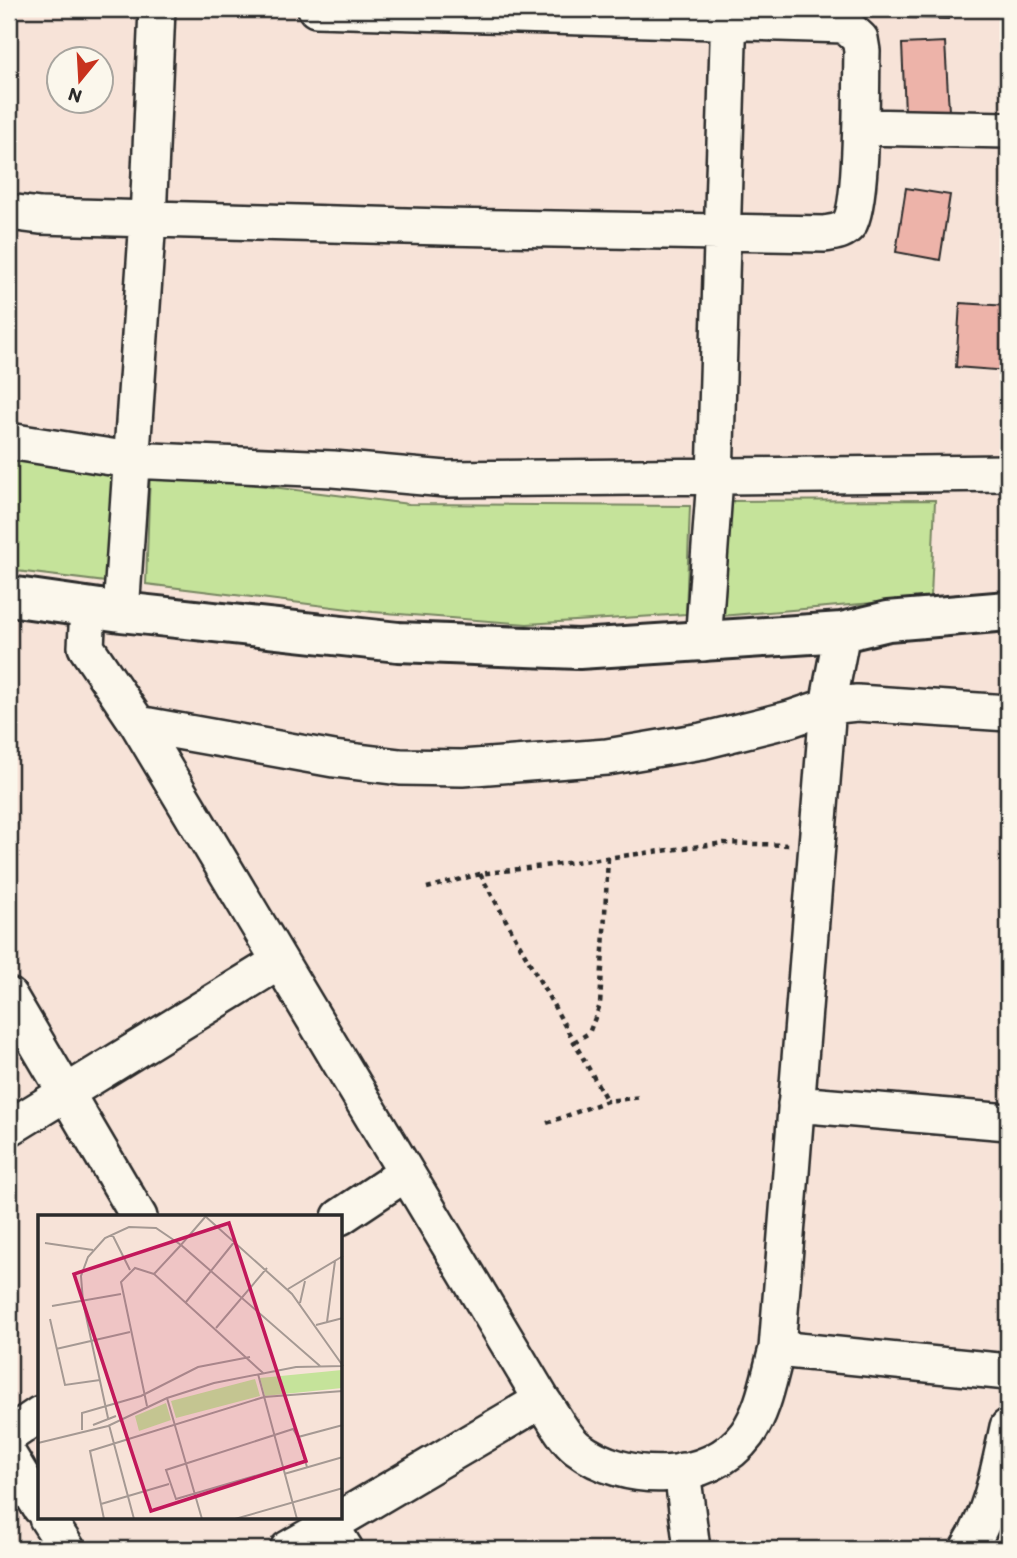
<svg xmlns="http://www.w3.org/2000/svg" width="1017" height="1558" font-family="Itim,sans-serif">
<rect width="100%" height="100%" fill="#f7e3d8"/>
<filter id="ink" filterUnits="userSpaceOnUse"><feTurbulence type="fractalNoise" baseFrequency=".0143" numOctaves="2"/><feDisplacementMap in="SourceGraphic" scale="14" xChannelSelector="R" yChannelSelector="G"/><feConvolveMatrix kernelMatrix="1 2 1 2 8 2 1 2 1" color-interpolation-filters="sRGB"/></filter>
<g filter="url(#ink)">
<path fill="#c5e39a" stroke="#788762" stroke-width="2" d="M9,452L119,467L114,583L9,570Z
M150,472L409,504L690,506L686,614L527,624L373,612L146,584Z
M935,500L931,598L721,616L724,501Z"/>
<path fill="#edb3a9" stroke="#2b2b2b" stroke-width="2" d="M908,9H948V19L908,18Z
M945,42L949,111L905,112L902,44Z
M906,188L950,195L940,260L896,252Z
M960,303L1008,306V371L956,367Z"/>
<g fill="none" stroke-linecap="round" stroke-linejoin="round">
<g stroke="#2b2b2b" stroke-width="40">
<path id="minor" d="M861,127L1008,130
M9,212L40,216L443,227L825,234C834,232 843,232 849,224C863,204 861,82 862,51L860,39L845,25L316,9
M9,441L130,460L333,469L446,479L1008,473
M88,608L86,647L138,724L542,1400L330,1525L326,1518
M121,612L148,219L157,9
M703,643L715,478L729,9
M138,724L334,759L400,767L462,768L607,757L702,741L790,719L828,706L857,703L1008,713
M9,996L139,1217
M796,1104L1008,1122
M9,1128L277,963
M340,1217L406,1173
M777,1349L1008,1372
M542,1400C553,1415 563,1437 577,1448C624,1484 710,1485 747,1434C764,1410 769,1377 777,1349L828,706L842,632
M9,1435L40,1414
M9,1456L40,1507
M682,1471L692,1549
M47,1518L67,1549
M288,1549L330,1525L345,1549
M968,1549C992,1512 999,1469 1008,1427"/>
</g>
<g stroke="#2b2b2b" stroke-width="44">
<path id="major" d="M9,596L121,612L398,642L579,649L842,632L888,621L1008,611"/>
</g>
<path stroke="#2b2b2b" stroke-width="4.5" stroke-dasharray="5 5" stroke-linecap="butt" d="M480,874L607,1101
M427,888L480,874L724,843L790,845
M574,1042L589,1033L600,1005L608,858
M547,1123L607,1101L642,1097"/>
<use href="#minor" stroke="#fbf7ec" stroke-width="35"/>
<use href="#major" stroke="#fbf7ec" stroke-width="38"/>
</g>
</g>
<g transform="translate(38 1215)">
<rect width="304" height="304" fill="#f7e3d8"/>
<path d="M304,155V173L227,181L222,163ZM217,164L222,181L138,203L133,186ZM128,188L133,205L101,216L97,201Z" fill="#c5e39a"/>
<path fill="none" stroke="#a59993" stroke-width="2" d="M167,1L254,79L305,151M74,19L92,55M7,28L55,35M250,74L305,41M148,87L197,26M262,88L267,66M14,91L83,79M12,104L27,170L62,165M289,107L297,46M278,110L305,103M178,113L229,53M18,134L92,117M225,158L116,59L143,30L282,151M220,159L259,304M129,183L164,304M109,191L83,67L97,53L116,59M70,203L45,87L43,61L50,42L67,23L91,12L118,13L143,30L168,1M55,210L78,201M71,210L96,304M44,215V198L103,181L160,152L212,142M260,222L269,252M0,228L70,211L129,183L176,168L258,152L305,151M244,253L138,284L128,255L255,214L260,222L305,210M246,259L305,242M63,289L131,269M66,304L52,236L226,182L305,176M197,304L305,273"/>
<path fill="#c2185b" fill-opacity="0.15" stroke="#c2185b" stroke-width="3.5" d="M191,8L268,246L113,296L36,59Z"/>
<rect width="304" height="304" fill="none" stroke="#2b2b2b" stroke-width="3.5"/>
</g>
<rect width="1017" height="1558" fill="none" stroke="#fbf7ec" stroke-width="35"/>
<rect x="18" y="18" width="982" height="1523" fill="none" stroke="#2b2b2b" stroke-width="2.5" filter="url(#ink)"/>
<g transform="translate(80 80) rotate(198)"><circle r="33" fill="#fbf7ec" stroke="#a8a59f" stroke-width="2"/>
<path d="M0-5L12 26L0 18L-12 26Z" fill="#c8321e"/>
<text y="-10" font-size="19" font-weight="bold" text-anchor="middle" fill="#2b2b2b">N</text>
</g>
</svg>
